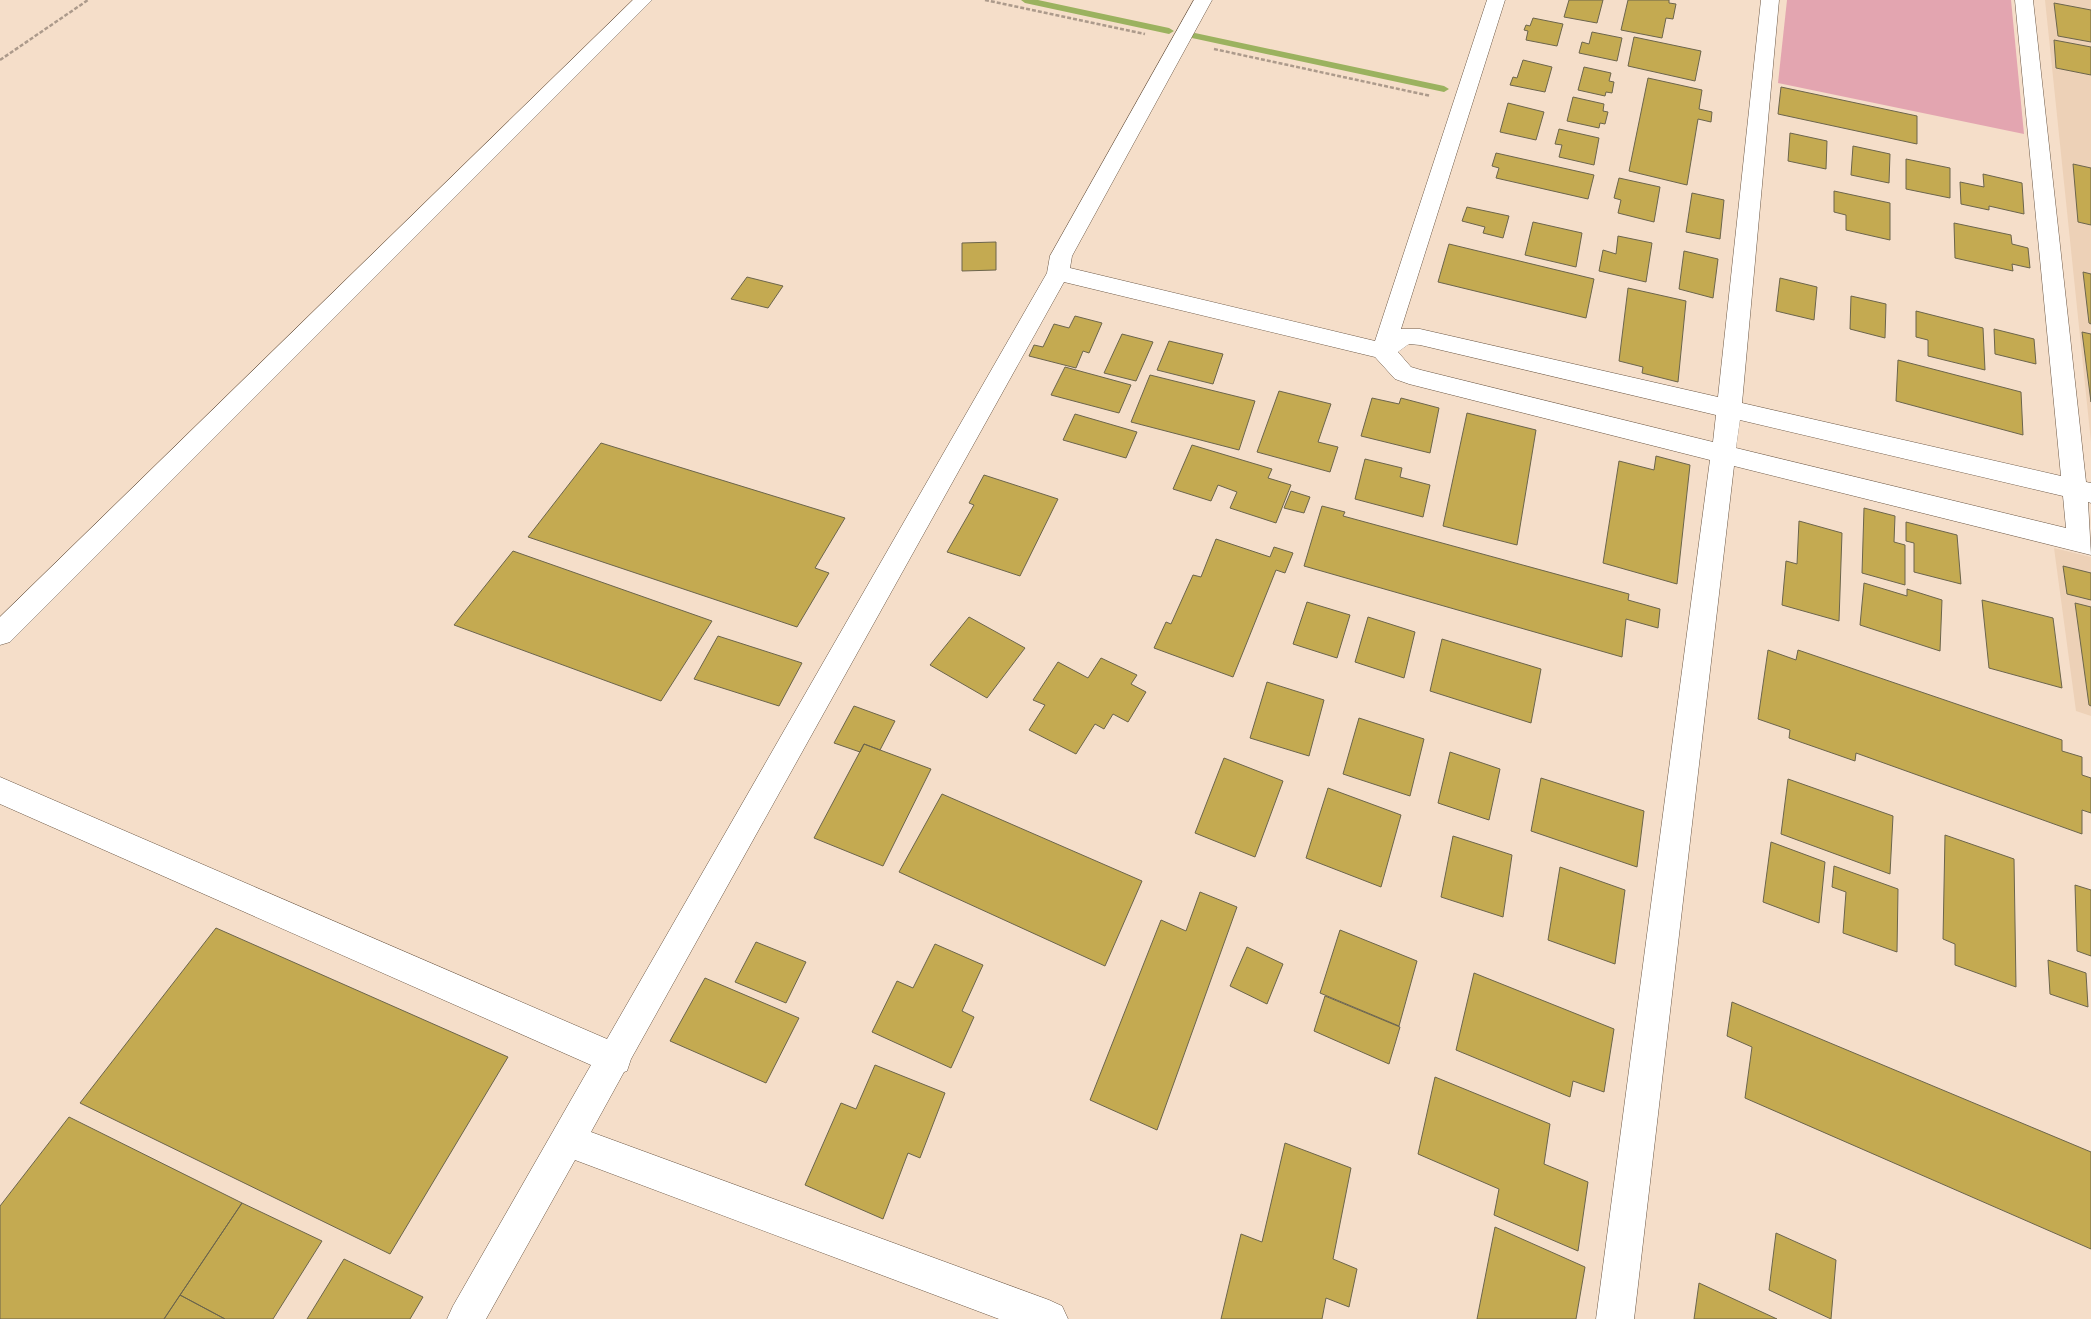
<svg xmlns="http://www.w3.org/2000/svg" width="2091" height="1319" font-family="'Exo 2',sans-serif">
<rect width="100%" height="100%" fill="#f5dec9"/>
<path fill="#edd1b7" d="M2045,0H2091V442Z
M2054,548L2091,557V716L2076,711Z"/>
<path fill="#e3a5b0" d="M1787,0H2011L2024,134L1778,83Z"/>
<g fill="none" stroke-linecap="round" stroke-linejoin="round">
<path fill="#9bb25f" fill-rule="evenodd" d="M1021,0H1038L1169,28L1174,31L1169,34L1025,3Z
M1195,33L1444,86L1449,89L1444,92L1192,38V34Z"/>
</g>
<path fill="#c4aa51" stroke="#6c654c" d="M1569,0H1603L1597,23L1564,17Z
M1628,0H1669V3L1676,4L1673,19L1666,18L1662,38L1621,30Z
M2054,3L2091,10V42L2058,36Z
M1533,18L1563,24L1557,46L1526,40L1528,31L1524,30L1526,25L1530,26Z
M1592,32L1622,38L1617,61L1579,53L1582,42L1589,44Z
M1634,37L1701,51L1695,81L1628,66Z
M2054,40L2091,47V75L2056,68Z
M1523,60L1552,67L1545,92L1510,85L1513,77L1517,78Z
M1584,67L1611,73L1609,81L1614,82L1612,93L1606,92L1605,96L1578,90Z
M1648,78L1702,90L1699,109L1712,112L1711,122L1698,119L1687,185L1629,171Z
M1781,87L1917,116V144L1778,114Z
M1573,97L1604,104L1603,111L1608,112L1605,124L1600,123L1599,128L1567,121Z
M1508,103L1544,112L1536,140L1500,132Z
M1559,129L1599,138L1594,165L1559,157L1562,145L1555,144Z
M1790,133L1827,141L1826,169L1788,161Z
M1853,146L1890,154L1889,183L1851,175Z
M1496,153L1594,175L1588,199L1496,178L1499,168L1492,166Z
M1906,159L1950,168V198L1906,189Z
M2073,164L2091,168V225L2078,222Z
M1983,174L2022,183L2024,214L1989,206V210L1961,204L1960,182L1984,187Z
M1619,178L1660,187L1654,222L1618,213L1621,200L1614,198Z
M1834,191L1890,203V240L1846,230V215L1834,212Z
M1692,193L1724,200L1720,239L1686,232Z
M1467,207L1509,216L1503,238L1483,233L1485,227L1462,221Z
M1533,222L1582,233L1576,267L1525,255Z
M1954,223L2011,235L2012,244L2028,248L2030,268L2012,264L2013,271L1955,258Z
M1618,236L1652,243L1646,282L1599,271L1603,250L1616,254Z
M996,242V270L962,271V243Z
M1449,244L1594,279L1586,318L1438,282Z
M1684,251L1718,259L1713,298L1679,289Z
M2083,272L2091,274V324L2089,323Z
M747,277L783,286L768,308L731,299Z
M1780,278L1817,287L1814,320L1776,311Z
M1628,288L1686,301L1678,382L1642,373L1643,367L1619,361Z
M1851,296L1886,304L1885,338L1850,329Z
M1916,311L1983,328L1985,370L1928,356V340L1916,337Z
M1075,316L1102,323L1089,353L1083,351L1076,368L1029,356L1034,345L1043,347L1054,324L1069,328Z
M1994,329L2034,339L2036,364L1995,354Z
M2082,332L2091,334V402Z
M1122,334L1153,342L1136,381L1104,373Z
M1169,341L1223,354L1213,384L1157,370Z
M1898,360L2021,392L2023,435L1896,401Z
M1065,367L1131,385L1119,413L1051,395Z
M1150,375L1255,401L1239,450L1131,422Z
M1279,391L1331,404L1318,442L1338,447L1330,472L1257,452Z
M1372,398L1399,404L1401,398L1439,408L1430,453L1361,436Z
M1467,413L1536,430L1517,545L1443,526Z
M1075,414L1137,432L1126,458L1063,440Z
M601,443L845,518L815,568L829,573L797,627L528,537Z
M1192,445L1272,469L1268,478L1291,485L1276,523L1230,508L1237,492L1218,485L1211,501L1173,489Z
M1656,456L1690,465L1677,584L1603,563L1619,461L1654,470Z
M1365,459L1402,468L1400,477L1430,485L1423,517L1355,499Z
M984,475L1058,499L1020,576L947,552L974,505L969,503Z
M1291,491L1310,497L1304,513L1284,508Z
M1322,506L1345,512L1343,516L1629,594L1628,600L1660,609L1658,628L1626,619L1622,657L1304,566Z
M1864,508L1895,516L1894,542L1905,545V585L1862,573Z
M1799,521L1842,533L1839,621L1782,605L1786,561L1797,564Z
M1906,522L1957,535L1961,584L1914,572V543L1906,541Z
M1216,539L1270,557L1274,547L1293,553L1285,573L1276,570L1233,677L1154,648L1166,622L1171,624L1193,575L1201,577Z
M513,551L712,621L661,701L454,625Z
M2063,566L2091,573V600L2067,594Z
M1864,583L1907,596V589L1942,600L1940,651L1860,625Z
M1982,600L2053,618L2062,688L1989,668Z
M1307,602L1350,615L1337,658L1293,644Z
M2075,603L2091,607V706L2089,705Z
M969,617L1025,648L987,698L930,665Z
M1368,617L1415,632L1404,678L1355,662Z
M718,636L802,663L779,706L694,679Z
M1442,639L1541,669L1531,723L1430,691Z
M1768,650L1796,660L1798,650L2062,740V751L2082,757V775L2091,778V813L2082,810V834L1856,753L1855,761L1789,738L1790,730L1758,719Z
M1101,658L1137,675L1131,684L1146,692L1128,722L1113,714L1104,729L1095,724L1076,754L1029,730L1045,705L1033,700L1058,662L1088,678Z
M1267,682L1324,700L1309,756L1250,738Z
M854,706L895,721L880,750L864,744L860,752L834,743Z
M1359,718L1424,739L1410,796L1343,774Z
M864,744L931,769L883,866L814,838Z
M1450,752L1500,769L1489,820L1438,803Z
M1224,758L1283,781L1255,857L1195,833Z
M1541,778L1644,811L1637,867L1531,831Z
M1788,779L1893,816L1890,874L1781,834Z
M1328,788L1401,815L1381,887L1306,858Z
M942,794L1142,881L1105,966L899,872Z
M1945,835L2014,859L2016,987L1955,965V944L1943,939Z
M1453,836L1512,855L1503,917L1441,897Z
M1771,842L1825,862L1819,923L1763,902Z
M1834,866L1898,889L1897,952L1843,933L1846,892L1832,887Z
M1560,867L1625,890L1615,964L1548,940Z
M2075,885L2091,890V956L2077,951Z
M1200,892L1237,907L1157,1130L1090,1100L1161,920L1186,931Z
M216,928L508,1057L390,1254L80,1103Z
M1340,930L1417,961L1399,1026L1320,993Z
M756,942L806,962L786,1003L735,982Z
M935,944L983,965L962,1011L974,1017L951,1068L872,1032L897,981L913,988Z
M1247,947L1283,964L1267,1004L1230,986Z
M2048,960L2086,973L2088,1007L2050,994Z
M1474,973L1614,1029L1604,1092L1573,1081L1570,1097L1456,1050Z
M705,978L799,1018L766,1083L670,1041Z
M1325,996L1400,1027L1389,1064L1314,1031Z
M1732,1002L2091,1152V1249L1745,1098L1752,1047L1727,1036Z
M875,1065L945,1093L920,1158L908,1153L883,1219L805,1185L841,1103L856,1109Z
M1435,1077L1550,1124L1544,1164L1588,1182L1578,1251L1494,1215L1499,1189L1418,1154Z
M69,1117L242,1203L164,1319H0V1206Z
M1285,1143L1351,1168L1333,1259L1357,1269L1349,1307L1326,1298L1322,1319H1221L1241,1234L1262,1242Z
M242,1203L322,1241L273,1319H225L180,1295Z
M1495,1227L1585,1267L1576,1319H1477Z
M1776,1233L1836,1260L1831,1319L1769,1290Z
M344,1259L423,1297L410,1319H307Z
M1699,1283L1777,1319H1694Z
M180,1295L225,1319H164Z"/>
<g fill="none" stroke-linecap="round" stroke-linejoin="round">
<g stroke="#6d5947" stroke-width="1">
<path id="minor" d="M633,0H652L10,642L0,645V617Z
M1194,0H1212L1072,256L1070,268L1375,341L1487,0H1505L1401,329H1420L1718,397L1761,0H1779L1742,403L2061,476L2015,0H2033L2086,482L2091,483V503L2088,502L2091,555L1734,466L1634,1319H1596L1710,460L1409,384L1395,379L1375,357L1064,282L631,1059L627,1071L624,1072L591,1132L1049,1300L1062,1306L1068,1319H999L575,1160L486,1319H447L453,1306L591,1065L0,804V777L607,1039L1047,273L1050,256ZM1409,344L1420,345L1716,415L1713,442L1421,370L1411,367L1398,352ZM1740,420L2063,496L2066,528L1736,448Z"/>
</g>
<path stroke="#ac9a8b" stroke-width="2.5" stroke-dasharray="4 2" stroke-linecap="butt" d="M985,0L1145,34
M1214,49L1431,96
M0,60L88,0"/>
<use href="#minor" fill="#fff" fill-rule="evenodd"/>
</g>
</svg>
